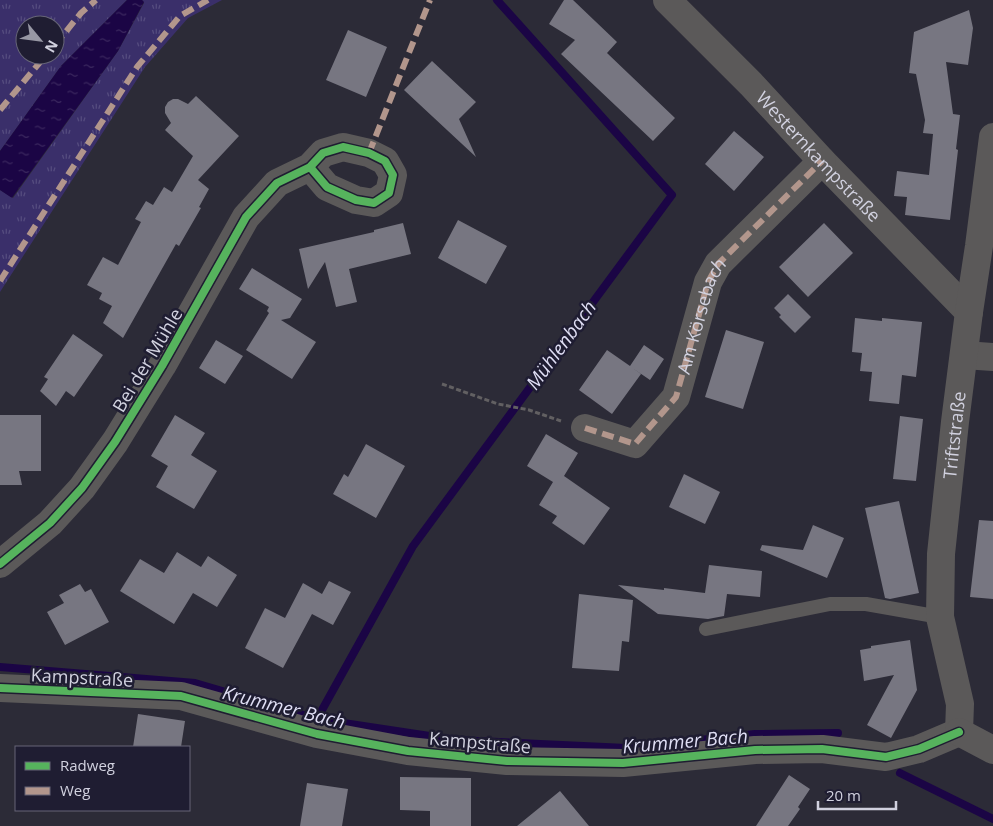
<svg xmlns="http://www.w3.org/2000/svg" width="993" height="826" font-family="'Open Sans',sans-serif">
<defs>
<pattern id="grass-tufts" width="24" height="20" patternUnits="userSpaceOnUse" patternTransform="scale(1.25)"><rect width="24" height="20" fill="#3a2f6a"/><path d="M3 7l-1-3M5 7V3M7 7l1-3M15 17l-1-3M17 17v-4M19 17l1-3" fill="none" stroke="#554c7f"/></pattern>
<pattern id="water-ripples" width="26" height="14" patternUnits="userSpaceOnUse" patternTransform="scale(1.25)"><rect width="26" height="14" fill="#1b0545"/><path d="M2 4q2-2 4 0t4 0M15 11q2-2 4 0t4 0" fill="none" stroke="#3b285f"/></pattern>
</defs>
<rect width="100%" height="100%" fill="#2c2b37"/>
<path fill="url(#grass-tufts)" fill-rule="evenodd" d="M0,0H127L61,66L0,151ZM25,25H55V55H25Z
M142,0H222L188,18L145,67L0,292V190L13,198L118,51L144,3Z"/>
<path fill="url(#water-ripples)" d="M127,0H142L144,2L118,51L12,198L0,190V151L61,66Z"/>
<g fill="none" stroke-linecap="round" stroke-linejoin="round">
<path stroke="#1b0545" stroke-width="8" d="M0,667L195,683L317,719L456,740L626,748L755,734L838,733
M317,719L413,546L672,195L497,0
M900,773L993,819"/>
</g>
<path fill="#777681" d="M564,0H573L617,42L607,53L675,118L653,141L561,54L575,40L549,24Z
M969,10L973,28L968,65L946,62L953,114L960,115L956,149L958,150L950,220L905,215L907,197L894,196L897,171L929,175L933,134L923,133L925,120L916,74L909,73L914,32Z
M348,30L387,47L366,97L326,80Z
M432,61L476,102L459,119L476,157L404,90Z
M196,96L239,136L198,180L209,189L199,207L201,208L179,246L176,244L123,338L103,323L112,306L99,299L102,293L87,285L103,257L118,265L141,222L135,219L146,201L153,205L164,187L172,192L193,156L165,130L171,123L165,113V107L168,102L173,99H178L188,104Z
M734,131L764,157L734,191L705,164Z
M458,220L507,246L486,284L438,258Z
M403,223L411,254L349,269L357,302L336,307L325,262L308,289L299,249L374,232V230Z
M824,223L853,253L808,297L779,267Z
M252,268L302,299L290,318L281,320L316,342L292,379L246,350L269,313L267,311L269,307L239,289Z
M788,294L811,317L795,333L779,317L781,315L774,308Z
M855,318L882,321V318L922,322L916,377L902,375L899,404L869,401L872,372L860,371L862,353L852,352Z
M726,330L764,342L743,409L705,397Z
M73,334L103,355L74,397L66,391L56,406L40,391L48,379L44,377Z
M216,340L243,356L225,384L199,368Z
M644,345L664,359L650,380L631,367L641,374L612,414L579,390L607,350L630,366Z
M0,415H41V471H19L22,485H0Z
M175,415L205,433L191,455L217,471L194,509L156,487L168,466L151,456Z
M900,416L923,419L916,481L893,479Z
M546,434L578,453L564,476L610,508L584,545L552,523L557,516L539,505L553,482L527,466Z
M366,444L405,466L376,518L333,494L344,474L348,477Z
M684,474L720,492L705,524L669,507Z
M899,501L919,593L890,599L885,598L865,508Z
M979,520L993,521V599L970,597Z
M813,525L844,538L827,578L760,550L762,545L803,550Z
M177,552L201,567L208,556L237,575L217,607L193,593L174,624L120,591L140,559L164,573Z
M709,565L762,571L760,597L727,594L724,616L708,619L658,614L618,585L664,590V588L705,593Z
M329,581L351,592L333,625L312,614L283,668L245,648L265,608L285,618L303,583L322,594Z
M80,584L85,592L91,589L109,622L65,645L47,612L64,603L59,595Z
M579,594L633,600L629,642L622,641L619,671L572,668Z
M910,640L917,690L891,738L867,725L894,675L864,681L860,650L871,648V646Z
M138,714L185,721L181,747H133Z
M789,775L810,789L798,807L800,809L788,826H756Z
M400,777L471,778V826H430V811L400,810Z
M307,783L348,789L342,826H300Z
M560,791L589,826H517Z"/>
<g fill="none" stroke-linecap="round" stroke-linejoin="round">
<path stroke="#626062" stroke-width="3" stroke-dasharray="5 2.5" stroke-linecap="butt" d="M442,384L498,404L529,410L561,421"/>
<path stroke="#5b5959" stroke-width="14" d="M706,629L830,604H866L940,617"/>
<g stroke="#5b5959" stroke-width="28">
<path id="s1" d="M667,0L751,84L822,161L969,312"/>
<path d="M964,355L993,357"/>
<path id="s2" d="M585,428L635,444L676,397L708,282L718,264L822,161"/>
<path d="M0,564L50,523L82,488L115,442L162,366L246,217L277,183L310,167L323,153L343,147L369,153L385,161L393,175L389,193L374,203L356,200L327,187L310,167"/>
<path d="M0,688L181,696L317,734L408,751L507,761L623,763L755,750L822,749L886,757L919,749L959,732"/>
<path id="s3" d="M959,732L960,704L940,617L941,554L955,422L969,312L979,246L993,137"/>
<path d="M959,732L993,750"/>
</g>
<path stroke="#b2968c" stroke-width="6" stroke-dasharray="12 6" stroke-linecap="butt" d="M55,45L81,13L96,0
M0,110L46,55
M369,153L430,0
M0,281L137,67L180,16L208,0
M585,428L635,444L676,397L708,282L718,264L822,161"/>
<g stroke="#1f1d32" stroke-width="11">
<path id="cycleway" d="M0,564L50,523L82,488L115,442L162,366L246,217L277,183L310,167L323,153L343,147L369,153L385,161L393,175L389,193L374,203L356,200L327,187L310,167
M0,688L181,696L317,734L408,751L507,761L623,763L755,750L822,749L886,757L919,749L959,732"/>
</g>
<use href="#cycleway" stroke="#56b35d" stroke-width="8"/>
</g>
<g text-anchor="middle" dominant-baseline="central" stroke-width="5" stroke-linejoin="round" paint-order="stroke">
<g font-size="18" fill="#d1d1df" stroke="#1f1d32">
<text stroke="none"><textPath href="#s1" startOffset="218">Westernkampstraße</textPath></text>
<text stroke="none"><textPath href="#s2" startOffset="200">Am Körsebach</textPath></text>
<text transform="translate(147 360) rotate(-59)">Bei der Mühle</text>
<text stroke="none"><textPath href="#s3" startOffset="300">Triftstraße</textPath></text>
<text transform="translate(82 677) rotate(3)">Kampstraße</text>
<text transform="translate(480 742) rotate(5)">Kampstraße</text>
</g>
<g font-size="19" font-style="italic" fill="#dfdef4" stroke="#1f1d32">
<text transform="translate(561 345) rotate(-54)">Mühlenbach</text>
<text transform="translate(284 707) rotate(14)">Krummer Bach</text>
<text transform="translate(685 741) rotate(-5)">Krummer Bach</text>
</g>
</g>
<rect x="15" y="746" width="175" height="65" fill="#1f1d32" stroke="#666577"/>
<rect x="25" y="762" width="25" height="8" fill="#56b35d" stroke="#666577"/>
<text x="60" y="771" font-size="15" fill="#d1d1df">Radweg</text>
<rect x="25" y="787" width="25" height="8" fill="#b2968c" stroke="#666577"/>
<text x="60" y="796" font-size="15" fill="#d1d1df">Weg</text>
<g transform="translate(40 40) rotate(119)"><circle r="24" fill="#1f1d32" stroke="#666577"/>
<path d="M0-4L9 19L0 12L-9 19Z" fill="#9797a4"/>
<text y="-8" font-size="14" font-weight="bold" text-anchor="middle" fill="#d1d1df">N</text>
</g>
<path d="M818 801v8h78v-8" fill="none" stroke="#d1d1df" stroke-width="2.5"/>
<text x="826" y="801" font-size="15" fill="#d1d1df" stroke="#1f1d32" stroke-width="4" paint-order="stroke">20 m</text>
</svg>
